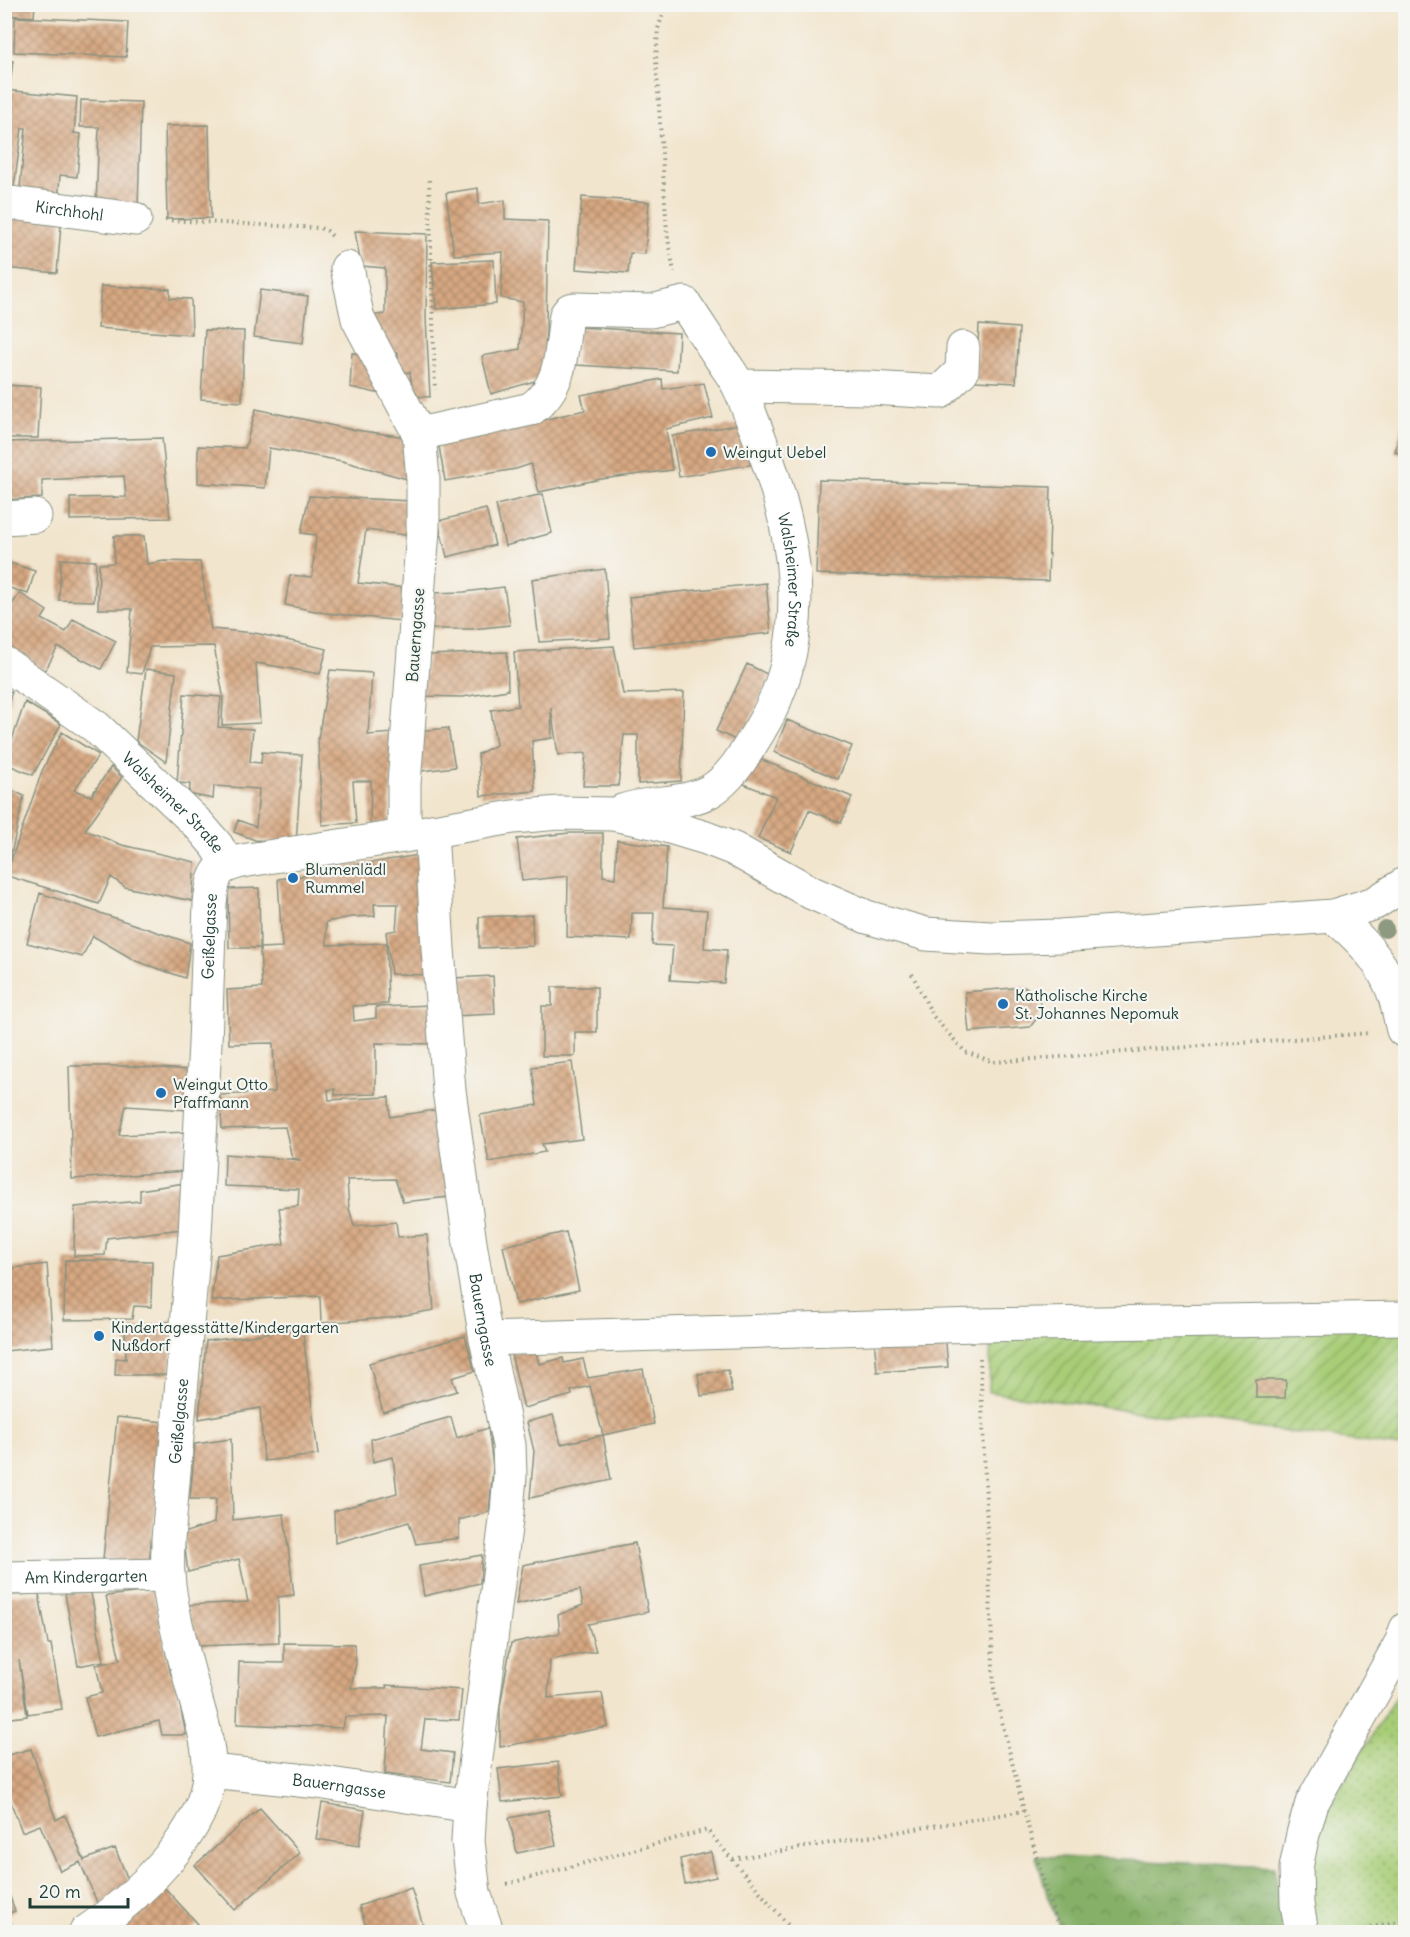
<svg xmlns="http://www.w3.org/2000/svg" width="1410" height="1937" font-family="Delius,sans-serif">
<defs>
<pattern id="grass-dots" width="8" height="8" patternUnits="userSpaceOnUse" patternTransform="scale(1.5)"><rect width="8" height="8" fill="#a8cd77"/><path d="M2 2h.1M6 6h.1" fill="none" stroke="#88a862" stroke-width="1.8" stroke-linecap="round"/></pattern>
<pattern id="forest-crowns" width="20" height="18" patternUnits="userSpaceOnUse" patternTransform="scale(1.5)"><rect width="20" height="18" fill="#86b068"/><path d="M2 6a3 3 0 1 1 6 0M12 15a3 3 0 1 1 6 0" fill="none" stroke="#6d9056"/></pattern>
<pattern id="garden-furrows" width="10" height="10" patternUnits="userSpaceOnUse" patternTransform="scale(1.5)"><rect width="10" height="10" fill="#a8cd77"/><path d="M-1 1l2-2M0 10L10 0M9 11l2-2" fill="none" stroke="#88a862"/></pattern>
<pattern id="building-cross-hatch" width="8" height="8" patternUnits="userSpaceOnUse" patternTransform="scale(1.5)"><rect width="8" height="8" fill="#d7a882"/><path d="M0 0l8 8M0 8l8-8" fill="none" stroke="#ae8a6b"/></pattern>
</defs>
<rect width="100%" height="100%" fill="#f6f6f2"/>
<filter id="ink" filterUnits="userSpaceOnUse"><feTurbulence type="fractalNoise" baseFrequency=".0167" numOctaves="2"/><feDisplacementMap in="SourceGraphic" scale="12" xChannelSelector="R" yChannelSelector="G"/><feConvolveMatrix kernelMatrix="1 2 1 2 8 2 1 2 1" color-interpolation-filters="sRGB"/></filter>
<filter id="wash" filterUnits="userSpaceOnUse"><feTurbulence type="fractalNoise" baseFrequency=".008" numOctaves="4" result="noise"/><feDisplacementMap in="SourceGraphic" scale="24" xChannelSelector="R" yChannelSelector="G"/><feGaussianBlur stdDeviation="1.35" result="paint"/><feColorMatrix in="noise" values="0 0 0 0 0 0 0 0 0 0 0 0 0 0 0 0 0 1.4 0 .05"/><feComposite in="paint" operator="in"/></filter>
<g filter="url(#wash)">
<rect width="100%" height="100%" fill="#f2e5cd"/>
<path fill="url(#grass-dots)" stroke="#648556" stroke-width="1.5" d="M1405,1681V1927L1401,1932H1317L1311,1900L1309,1860L1319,1823Z"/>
<path fill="url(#forest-crowns)" stroke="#52764e" stroke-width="1.5" d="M1036,1856L1274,1867L1285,1932H1062L1048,1898Z"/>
<path fill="url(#garden-furrows)" stroke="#648556" stroke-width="1.5" d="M1405,1323L1400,1447L989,1392L991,1329Z"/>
<g id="blocks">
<path fill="url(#building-cross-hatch)" d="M5,4H35L34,17L5,15Z
M15,17L128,22L126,57L14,52Z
M4,60L13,61L10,86L4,85Z
M4,90L77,97L74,133L81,134L77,177L60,175L58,201L19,197L26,128H22L13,195L4,194Z
M81,100L141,102L138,208L96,206L99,127H80Z
M209,125L211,218L167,219L165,126Z
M478,188L479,204L505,200V219L548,221L545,378L491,394L482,356L520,349L523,302L501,298L503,252L454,255L446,193Z
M582,197L649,202L645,254L630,253L628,273L576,269Z
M9,208L62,213L57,273L4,268V242H6Z
M355,231L427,234L426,317L430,397L413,396L410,372L399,373L398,353H387L367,316L385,314V268L361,266Z
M494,260L496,304L436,309L432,262Z
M101,286L170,289V298L191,299L192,335L98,328Z
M260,290L308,296L303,343L254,337Z
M979,325L1019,328L1016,383L976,381Z
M578,327L679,333L677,371L576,365Z
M205,330L244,331L242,402L201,399Z
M352,353L369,354L389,396L350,387Z
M662,379L663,389L704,383L713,418L666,429L672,470L601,479L539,492L531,464L516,469L445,481L438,440L510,428L585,410L581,395Z
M4,385L41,387L38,438H4Z
M256,409L348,429L406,437L407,479L342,461L269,448L265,488L198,483V446L245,448Z
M1405,413H1406V455L1395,452Z
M747,423L754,464L679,477L672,436Z
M162,438L170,518L70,520V498L126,497L124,476L42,480V498L4,500V451L7,442Z
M819,480L1051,487L1048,581L816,574Z
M543,494L552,533L505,546L496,505Z
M309,496L412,501V536L366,530L358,583L406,588L401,621L325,613L285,605L290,575L312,577L316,535L301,533Z
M486,509L495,545L447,557L438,521Z
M114,536H144L147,564L164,561L200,562L211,629L255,633L327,649L320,674L256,663L260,723L222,725L223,695L214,646L150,647L142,674L127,672L132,609H98L99,564L114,563Z
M61,559L96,561L94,601L59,600Z
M4,561L35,571L28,594L4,586Z
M605,569L610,638L539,642L532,579Z
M766,583L771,633L634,647L629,597Z
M504,587L510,625L472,629H432L430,593L464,592Z
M20,593L47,611L42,619L66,632L73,619L116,641L101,669L58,647L45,671L4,647V616Z
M614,646L623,694L684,692L681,781L638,784V735H624L618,786H583L586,753L558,755L551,708L552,738L532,741L535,791L481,796L478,754L496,745L491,710L518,706L514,652Z
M507,652L508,690L462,697L421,696L428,655Z
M747,664L771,676L740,742L716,731Z
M146,669L176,673L166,762L136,741Z
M330,670L372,673L368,735L394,733L389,823L370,824L371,781H353L356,823L322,825L318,739Z
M4,689L12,692L5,713H4Z
M184,694L221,697L218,727L253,729L250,762L261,763L262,752L302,755L296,843L255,840L234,832L238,820L256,827L259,789L214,786L213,799L189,794L190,784L177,783Z
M25,702L61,724L33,775L4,763Z
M787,720L852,746L838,779L774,752Z
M448,728L455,767L414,772L418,731Z
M62,732L99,755L74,790L91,796L111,767L122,777L85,830L122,845L195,862L192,901L125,887L111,877L99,904L4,875V786L24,796L7,872L42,771Z
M755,757L852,797L841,823L809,810L791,852L758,838L776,797L744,784Z
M569,833H603V876L615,878L617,840L667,847L663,907L707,910L704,948L727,950L724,983L670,980L673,946L652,945L654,913H632L631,940L567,937L568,876L522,881L517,839Z
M425,854L430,975L391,974L386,932L396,930L398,904H374L375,916L351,917L326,922L327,945L386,943L388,1004L353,1006L354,1021L376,1018V1007L434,1005L436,1044L376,1043V1094L335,1095V1089L328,1090L329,1100L389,1097L390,1117L441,1109L450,1197L403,1202L395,1179L347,1180L349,1208L354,1226L396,1222L398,1237L427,1235L434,1310L389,1318L321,1323L320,1296L211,1301L217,1255L284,1244L279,1208L298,1206L299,1189L224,1186L225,1154L301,1160L292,1158L285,1127L222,1129L220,1095L275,1092L273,1043L229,1044L227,990L262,988L260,948L282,947L278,879L325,873L344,867Z
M259,888L260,948H229L228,889Z
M40,893L190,943L185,978L136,961L93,936L82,957L27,943Z
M532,915L533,946L479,948V917Z
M493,976L495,1014L453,1016L452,978Z
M552,987H597V1032H575V1056H542V1006H552Z
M1026,987L1039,998L1041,1013L1030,1027L969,1032L965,992Z
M572,1062L582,1139L542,1144L545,1152L489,1162L480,1115L537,1105L532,1067Z
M69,1066H128L190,1070L187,1110L126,1106L119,1135L187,1132V1171L72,1179Z
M185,1183L182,1229L107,1238L105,1255L74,1256L75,1207L140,1201V1190Z
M566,1232L579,1290L516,1304L503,1246Z
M65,1260L152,1261L151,1307L134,1306L132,1319L64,1320Z
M47,1264L53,1346L5,1351V1269Z
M174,1321L170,1375H115L116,1358L126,1359L125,1330Z
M302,1326L318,1455L264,1461L260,1408L199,1419L206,1341L250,1336Z
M945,1332L948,1367L877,1372L874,1338Z
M465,1336L475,1371L452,1378L457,1391L383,1412L369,1363Z
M535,1348L539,1364L563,1358L564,1363L583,1359L588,1378L643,1369L654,1424L603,1435L590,1386L571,1391L572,1395L524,1408L511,1354Z
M728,1370L732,1392L701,1396L698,1374Z
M1256,1380H1286L1285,1398H1256Z
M553,1415L561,1444L603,1435L611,1480L530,1498L534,1451L527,1422Z
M117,1417L164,1422L149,1564L103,1559Z
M451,1417L457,1438L488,1428L493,1467L489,1512L459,1520V1538L416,1544L409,1522L335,1543L334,1511L397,1493L393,1457L373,1462L371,1439Z
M231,1439L233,1520L284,1514L294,1595L278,1597L279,1643L198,1646L187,1605L248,1602L239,1559L188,1572L183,1533L214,1523L216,1499H190L195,1444Z
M635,1543L648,1612L588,1624L596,1651L550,1660L548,1698L602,1693L608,1727L500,1747V1707L511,1643L560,1633L558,1615L583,1605L580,1590L516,1604L523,1565Z
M482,1555L480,1583L424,1596L419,1566Z
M153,1591L171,1675H174L186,1735H162L159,1721L95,1737L85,1697L102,1693L96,1665L120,1660L106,1596Z
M91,1593L104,1661L78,1666L65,1594Z
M39,1594L48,1644H51L62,1709L28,1714L19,1660L27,1716L4,1719V1595Z
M284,1643L354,1644L356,1663L351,1688H387L386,1685L462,1690L459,1720L425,1719L421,1749L453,1753L450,1782L385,1774L388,1716L345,1717L343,1728L237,1724L239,1662L284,1663Z
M31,1749L56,1820L65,1815L84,1860L115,1848L131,1887L99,1907L80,1862L60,1871L40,1825L22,1832L4,1784V1756Z
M558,1762L562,1796L502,1802L498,1769Z
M322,1803L365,1810L359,1846L316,1839Z
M260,1808L300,1853L235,1910L195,1865Z
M548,1810L556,1845L517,1853L509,1818Z
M711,1852L716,1877L685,1884L680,1859Z
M5,1882L15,1911L7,1914L14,1932H4Z
M163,1886L198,1924L188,1932H110Z
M411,1888L425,1931L368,1932L359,1906Z"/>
</g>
</g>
<g filter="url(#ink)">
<use href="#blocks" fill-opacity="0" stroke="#889180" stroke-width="1.5"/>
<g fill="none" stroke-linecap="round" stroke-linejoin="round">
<g stroke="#889180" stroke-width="35">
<g id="minor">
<path id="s1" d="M4,202L135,219"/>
<path d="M347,268L358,319L419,434L423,479V530L404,784V836"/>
<path d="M739,386L870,388L940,392L962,371L963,348"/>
<path id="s2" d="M419,434L531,409C563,386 561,351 566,315L570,310L575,309L651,311L684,303C697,322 709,341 722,360C728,369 735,378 739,387C746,401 750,415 756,429C795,527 818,635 759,731C746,752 732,778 710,791C684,805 650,801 622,811"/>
<path d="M4,518L35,516"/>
<path id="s3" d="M4,663L96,727L199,825L217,846L228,864"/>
<path id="s4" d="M431,831L438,949L449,1090L470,1243L486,1339L509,1445L510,1476L507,1512L470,1806L468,1841L474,1893L487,1932"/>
<path d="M1333,916C1356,934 1378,957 1390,984C1397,998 1399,1015 1403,1030"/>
<path d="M486,1339L979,1325L1406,1318"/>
<path id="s5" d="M4,1578L168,1575"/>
<path id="s6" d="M210,1771L318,1782L470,1806"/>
<path id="s7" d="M86,1932C133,1901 209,1831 209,1771C210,1739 197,1708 190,1678C181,1644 171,1610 168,1575C167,1563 168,1551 168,1539L195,1234L205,1043L210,903C214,871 216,866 248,860L404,836L513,817L559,813L613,814L653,822L706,838L734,849L812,893L867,917L926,934L990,938L1060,936L1333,916L1375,903L1406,883"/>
<path d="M1302,1932L1297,1904L1296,1868L1303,1834L1312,1803L1402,1641L1406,1629"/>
</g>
</g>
<path stroke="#889180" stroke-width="4" stroke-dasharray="1.5 4.5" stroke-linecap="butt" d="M666,4L658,29L656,60L667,233L674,272
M429,180L435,390
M165,220L320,228L327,231L334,238
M912,974L933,1016L965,1052L994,1062L1370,1033
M980,1358L994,1689L1024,1811L1048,1898L1061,1932
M733,1859L1024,1811
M507,1884L707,1830L794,1932
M1353,1932L1406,1919"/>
<use href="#minor" stroke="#fff" stroke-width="33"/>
</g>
<circle fill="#8d9980" cx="1385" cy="929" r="9"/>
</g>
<g fill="#1f6fb2" stroke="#f6f6f2" stroke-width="2">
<circle cx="711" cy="452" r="6"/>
<circle cx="293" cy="878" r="6"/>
<circle cx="1003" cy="1004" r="6"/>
<circle cx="161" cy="1093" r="6"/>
<circle cx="99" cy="1336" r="6"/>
</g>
<g text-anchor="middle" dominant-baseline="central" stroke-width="4.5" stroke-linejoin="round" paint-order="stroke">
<g font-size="16" fill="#1f3d34" stroke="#f6f6f2">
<text stroke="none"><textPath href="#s1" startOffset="66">Kirchhohl</textPath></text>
<text stroke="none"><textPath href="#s2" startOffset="642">Walsheimer Straße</textPath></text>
<text transform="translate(415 635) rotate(-86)">Bauerngasse</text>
<text stroke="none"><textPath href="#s3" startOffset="220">Walsheimer Straße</textPath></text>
<text stroke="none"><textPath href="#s7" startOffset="1050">Geißelgasse</textPath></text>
<text stroke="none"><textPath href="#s4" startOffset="492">Bauerngasse</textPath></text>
<text stroke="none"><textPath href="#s7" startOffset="564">Geißelgasse</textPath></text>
<text stroke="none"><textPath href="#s5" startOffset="82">Am Kindergarten</textPath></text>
<text stroke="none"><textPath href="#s6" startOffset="130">Bauerngasse</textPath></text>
</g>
<g font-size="16" fill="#1f3d34" stroke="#f6f6f2" text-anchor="start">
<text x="723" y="452">Weingut Uebel</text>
<text x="305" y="869">Blumenlädl<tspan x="305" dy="18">Rummel</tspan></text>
<text x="1015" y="995">Katholische Kirche<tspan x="1015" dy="18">St. Johannes Nepomuk</tspan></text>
<text x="173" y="1084">Weingut Otto<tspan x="173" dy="18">Pfaffmann</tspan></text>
<text x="111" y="1327">Kindertagesstätte/Kindergarten<tspan x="111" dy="18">Nußdorf</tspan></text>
</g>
</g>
<rect width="1410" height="1937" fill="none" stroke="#f6f6f2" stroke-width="24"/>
<path d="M30 1898v9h98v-9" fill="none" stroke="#1f3d34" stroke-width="3"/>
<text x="39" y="1898" font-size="18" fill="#1f3d34" stroke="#f6f6f2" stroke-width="4.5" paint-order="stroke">20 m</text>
</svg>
